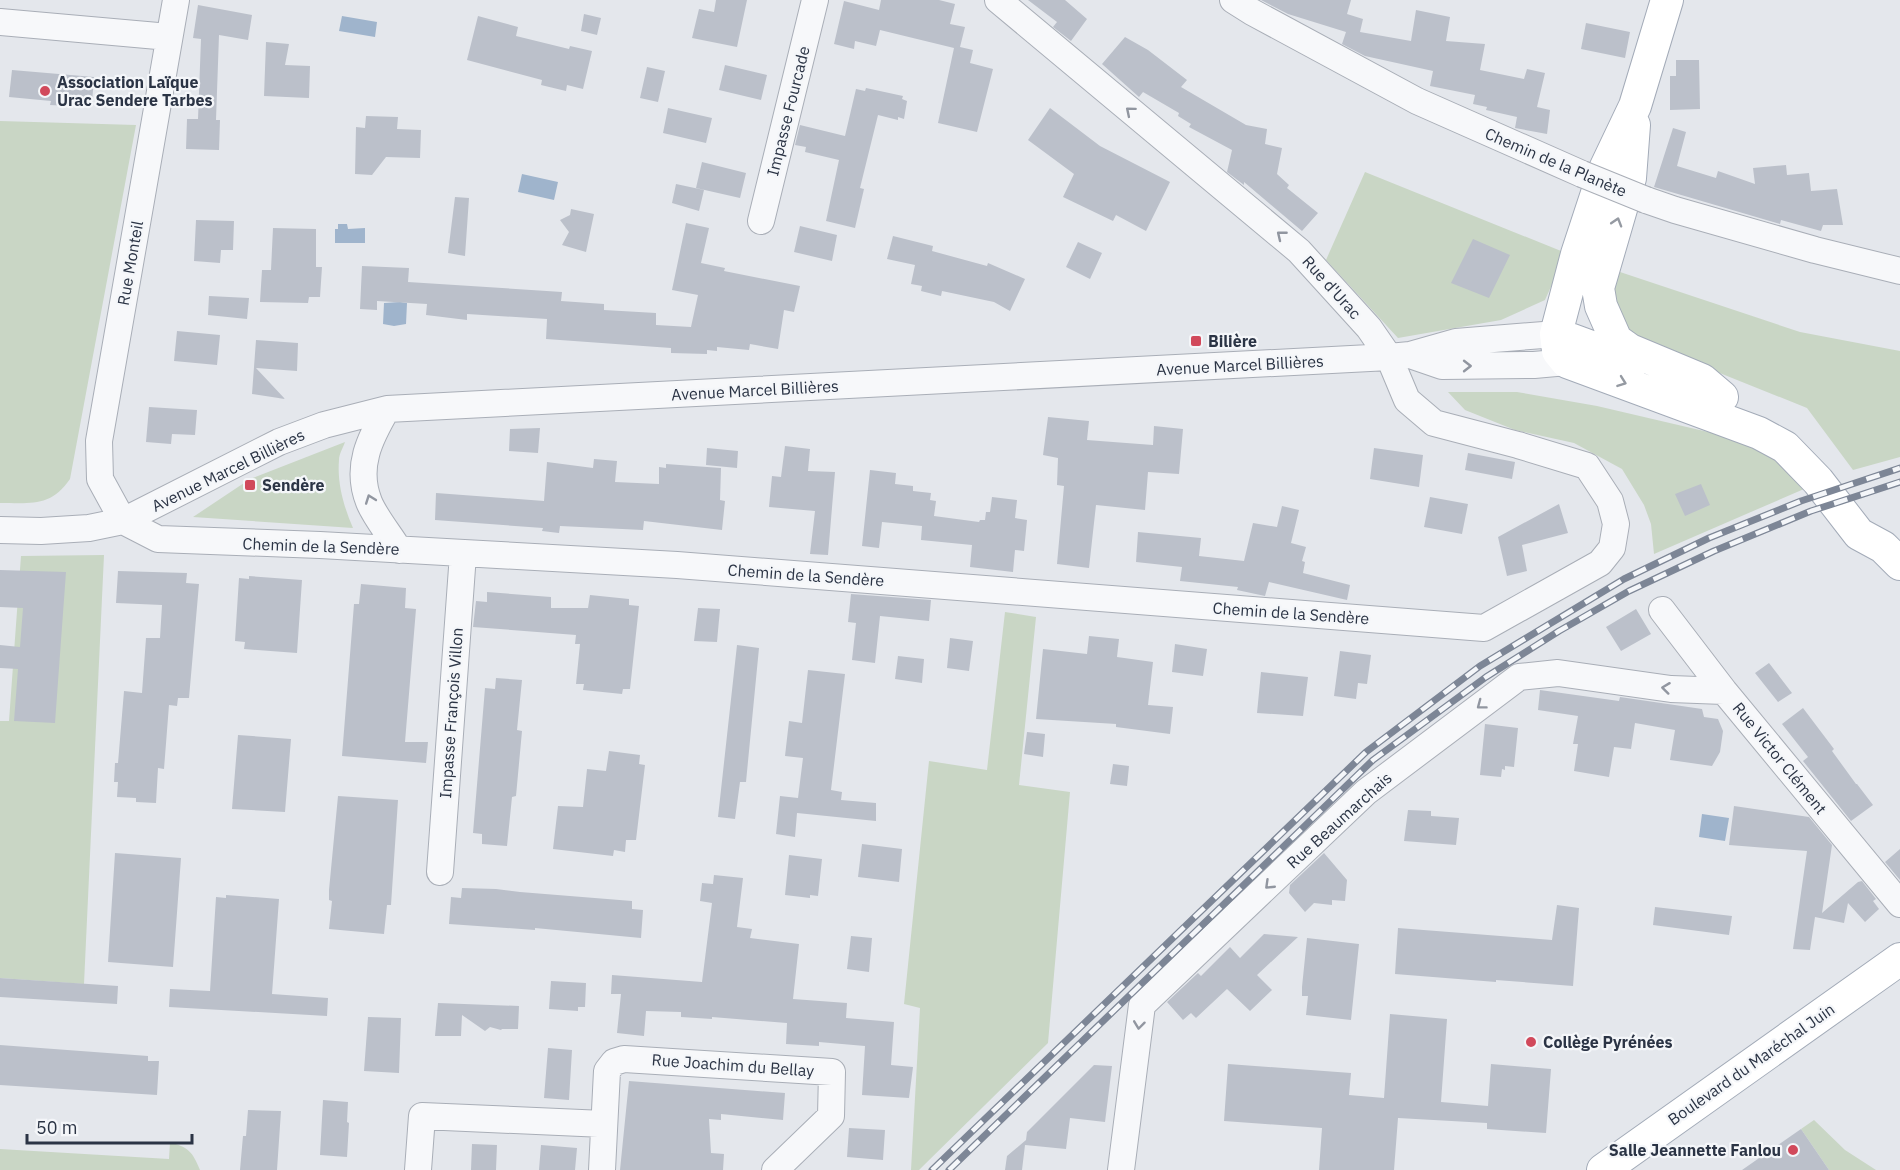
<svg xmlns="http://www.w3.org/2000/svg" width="1900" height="1170" font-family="'IBM Plex Sans',sans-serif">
<rect width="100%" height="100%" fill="#e4e7ec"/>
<path fill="#c9d6c5" d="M0,121L136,125L70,479C51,507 31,503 0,503Z
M1365,172L1566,253L1545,300L1501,320L1398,338L1326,260Z
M1614,270L1800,332L1900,351V457L1853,470L1807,408L1635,339L1615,313Z
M1448,392H1517L1597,406L1721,435L1775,453L1804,489L1654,554L1651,524L1644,505L1622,469L1574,443L1515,430L1465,410Z
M345,442C343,448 339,454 339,460C337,484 344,507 353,528L193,517L250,479Z
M104,555L84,984L0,978V721H9L21,556Z
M1005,612L1036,617L1019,785L1070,792L1048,1043L919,1170H911L920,1008L904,1004L929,761L987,770Z
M1814,1120L1845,1150L1876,1170H1829L1801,1129Z
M170,1142C189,1148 192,1151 200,1170H0V1149L169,1159Z"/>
<path fill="#9fb4cc" d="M342,16L377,22L375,37L339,31Z
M522,174L558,182L554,200L518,192Z
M338,224H347L348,229L365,228V243H335V229H338Z
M400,302L407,303L406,324L394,326L383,324L384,303Z
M1702,814L1729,818L1725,841L1699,837Z"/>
<path fill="#bbc0ca" d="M716,0H747L737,47L692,38L699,9L714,12Z
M881,0H939L955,4L950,24L965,27L960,47L973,50L970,63L993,69L977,132L938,123L954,48L880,30L876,46L855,41L854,49L834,44L844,1L879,10Z
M1028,0H1065L1087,19L1071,41L1053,27L1057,22Z
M1261,0H1351L1347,14L1363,19L1360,32L1411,41L1416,10L1450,17L1446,41L1485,44L1480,70L1524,79L1527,69L1545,73L1537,107L1550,110L1547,134L1515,128L1517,117L1486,110L1487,107L1473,104L1475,95L1430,86L1433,71L1365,56L1342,44L1346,32L1288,14Z
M198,5L252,15L248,40L219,35L216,120H220L219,150L186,149L187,119H198L201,39L193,38Z
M584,14L601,18L597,35L581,31Z
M478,16L518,27L516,36L569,49L570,46L592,51L583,89L567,85L566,91L541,85L542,80L467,60Z
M1586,23L1630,32L1625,58L1581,49Z
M1125,37L1148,50L1187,80L1181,87L1246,125L1267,129L1265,144L1282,148L1277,174L1289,185L1287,188L1318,213L1302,231L1244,182V185L1227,172L1232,150L1189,127L1191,124L1178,116L1179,113L1143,92L1139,97L1102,64Z
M266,42L289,44L285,65L310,66L309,98L264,96Z
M1676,60H1699L1700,109L1670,110V76H1676Z
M725,65L767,75L761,100L719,90Z
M647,67L665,71L658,102L640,98Z
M12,70L94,77L92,103L70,102L69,106L50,105L51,101L9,97Z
M866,88L903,96L902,99L907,101L904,119L898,117V120L878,115L860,188L864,189L855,228L826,221L839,160L805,152L806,147L795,145L800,125L845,136L856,89L865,91Z
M668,108L712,118L706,143L663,133Z
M1050,108L1100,146L1170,182L1146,231L1116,215L1113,221L1063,197L1074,174L1028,140Z
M366,116L398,117L397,129L421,130L420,158L386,157L372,175L355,174L356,127L365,128Z
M1673,128L1686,132L1677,166L1716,178L1718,171L1755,184L1753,168L1786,165L1787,175L1809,173L1811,191L1837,189L1843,225H1823L1821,231L1781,220L1780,224L1654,187Z
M702,162L746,173L740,198L696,188Z
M676,184L704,190L699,211L672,203Z
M455,197L469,198L465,256L448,253Z
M571,209L594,214L586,252L562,245L569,232L560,220L570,215Z
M196,220L234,221L233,250H221L220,263L194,261Z
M686,223L709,228L701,263L725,268L724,271L800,286L794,312L784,310L778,349L750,344L749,350L717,347V351L707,350V354L671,353V348L546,339L547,319L467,314V320L426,315L427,304L377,301V310L360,309L362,266L409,268L408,282L562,292L561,301L604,304V310L656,313V325L691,327L698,295L672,290Z
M800,226L837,235L832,261L794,252Z
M273,228L316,229V267H322L320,297H309L308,303L260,302L262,270H271Z
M893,236L933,246L932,251L987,266L988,263L1025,279L1010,311L994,302L942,291L941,296L921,291L922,286L911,284L915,265L887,259Z
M1473,239L1510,255L1489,298L1451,283Z
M1078,242L1102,253L1090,279L1066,267Z
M209,296L249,298L247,319L208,315Z
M177,331L220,335L217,365L174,361Z
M256,340L298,343L297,371L256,368L285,399L252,394Z
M149,407L197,410L195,435L172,434L171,444L146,442Z
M1048,417L1089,421L1087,440L1113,442L1153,445L1154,426L1183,429L1179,474L1148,472L1145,510L1096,505L1089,568L1057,564L1064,486L1057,485L1058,458L1043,455Z
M540,428L538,453L509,451L510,429Z
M785,446L810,449L808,471L835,472L828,555L810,554L815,511L769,507L772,476L781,477Z
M707,448L738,451L737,468L706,465Z
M1374,448L1423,455L1419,487L1370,479Z
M1468,453L1515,462L1512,479L1465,470Z
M594,459L617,461L615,482L659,484V467L666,468V464L721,468L720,500L725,501L722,530L644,521L643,530L560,526L559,533L542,531L543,528L435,520L436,493L544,501L547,462L593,468Z
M870,470L896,473L895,484L913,486V491L931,493L930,500L936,501L934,516L979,522L980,520H985L986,512H990L992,497L1017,500L1015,518L1027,520L1024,551L1015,550L1013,572L970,567L972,545L921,540L922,526L882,522L879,548L862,546Z
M1701,484L1710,505L1685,516L1675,494Z
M1430,497L1468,504L1462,534L1424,527Z
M1559,504L1568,533L1522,545L1527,571L1507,576L1498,537Z
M1282,506L1299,510L1291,543L1306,547L1302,561L1305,562L1303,573L1350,585L1347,600L1269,582L1265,596L1237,590L1238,587L1180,581L1182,567L1136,562L1138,532L1201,538L1199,556L1244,561L1253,523L1277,527Z
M0,570L66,572L55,723L14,721L18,669L0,668V645L20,647L23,608L0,607Z
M118,571L187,573L186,583L199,584L189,698H178L177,706L169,705L164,769L158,768L156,803L136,802V798L117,797L118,782H114L115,763H118L124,691L142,693L146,638H160L162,605L116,603Z
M249,576L302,580L297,653L244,649L245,642L235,641L239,578L249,579Z
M361,584L406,588L405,608L416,609L405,742H428L426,763L342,756L354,604H359Z
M487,592L551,597V608H588L590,595L629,599V605L639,606L630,689H623L622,694L583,690L584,684H576L580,644H575L576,635L473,627L476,601L487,602Z
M851,594L931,600L929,621L880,616L875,663L852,660L856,623L848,622Z
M698,608L720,609L717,642L694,641Z
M1636,609L1651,634L1621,651L1606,627Z
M1089,636L1119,639L1117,657L1153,662L1148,705L1173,707L1170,734L1116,727V724L1036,719L1043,649L1087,654Z
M950,638L973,641L969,671L947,668Z
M1175,644L1207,649L1203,676L1172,672Z
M737,645L759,648L746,782H740L735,819L718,817Z
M1340,651L1371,655L1367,684L1358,683L1356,699L1334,696Z
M898,656L924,659L922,683L895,679Z
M1769,663L1792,693L1778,702L1755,673Z
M808,670L845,674L831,790L842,792L841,800L876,803V821L797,813L795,837L776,834L780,796L798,798L803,758L785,756L789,721L802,723Z
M1261,672L1308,677L1303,716L1257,713Z
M496,678L522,680L517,730L522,731L516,796L512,797L507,846L482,844V834L473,833L485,688L495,689Z
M1540,690L1619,701L1620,697L1702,709L1704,717L1718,719L1723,731L1720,752L1712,766L1670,760L1675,730L1635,723L1631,749L1614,747L1609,777L1574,771L1578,744H1573L1578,716L1538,710Z
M1803,708L1834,749L1832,751L1856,784H1857L1873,805L1851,821L1803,761L1808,757L1782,724Z
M1485,724L1518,728L1514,767L1505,766V770L1502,769L1501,777L1480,775Z
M1027,732L1045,734L1043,757L1024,754Z
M238,735L291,739L285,812L232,809Z
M609,751L640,755L639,764L645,765L636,840H626L625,852L614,850L613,856L553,849L558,806L583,807L587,769L606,771Z
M1113,764L1129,766L1127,786L1110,784Z
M338,796L398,800L391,905H387L384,934L329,929L332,901L329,900V890Z
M1734,806L1809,817L1832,845L1822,913L1858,882L1862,881L1876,899L1873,901L1879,909L1865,922L1848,903L1844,923L1815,917L1810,950L1793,949L1807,851L1729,845Z
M1408,810L1431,811V816L1459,818L1456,845L1404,841Z
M862,844L902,849L899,882L858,877Z
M1900,849V880L1885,862Z
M115,853L181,858L173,967L108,962Z
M1324,853L1347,880L1345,901L1332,900V905L1314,903L1305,912L1289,893L1290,885Z
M789,855L822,859L818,896L810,895V898L785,895Z
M714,875L743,878L737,927L752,929L750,938L799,944L793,999L847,1003L846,1018L894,1022L891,1065L913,1067L909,1098L862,1095L865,1046L819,1042V1046L786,1044L787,1023L712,1017V1019L681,1017V1012L646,1011L644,1036L617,1033L621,994H611L612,975L702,982L712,903L700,901L702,883L713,884Z
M462,888L496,889L520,892L632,901V909L643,910L641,938L535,928V930L449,924L451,897L461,898Z
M226,895L279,899L272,994L328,998L327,1016L169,1007L170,989L210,991L216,897L226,898Z
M1557,905L1579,908L1573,986L1496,980V982L1395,974L1398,928L1552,940Z
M1655,907L1732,916L1729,935L1653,925Z
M1264,934L1298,937L1257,975L1272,990L1250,1011L1227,989L1196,1018L1191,1013L1183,1020L1167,1002L1198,973L1201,976L1230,947L1240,958Z
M851,936L872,938L869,972L847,969Z
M1307,938L1359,944L1351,1020L1306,1015L1308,996H1302V987Z
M0,978L118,986L117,1004L0,997Z
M551,981L586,983L585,1007H578V1011L549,1009Z
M438,1003L519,1006L518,1029H502L501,1030L490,1027L485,1031L462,1015L461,1036H435Z
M1390,1014L1447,1019L1441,1102L1488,1106L1491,1064L1551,1069L1546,1133L1487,1129V1123L1398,1118L1394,1170H1319L1322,1128L1224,1121L1228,1064L1351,1073L1349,1095L1384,1098Z
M368,1017L401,1018L399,1073L364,1071Z
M0,1045L148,1056V1061H159L157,1095L0,1085Z
M548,1048L572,1050L569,1100L544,1098Z
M1094,1065L1112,1066L1105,1122L1070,1118L1066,1149L1025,1145L1022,1170H1005L1007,1156L1026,1140L1027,1132Z
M629,1081L785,1093L783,1120L721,1114V1120L709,1119L711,1153L724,1154L723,1170H620Z
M323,1100L348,1102L347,1122L349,1123L347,1157L320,1155Z
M248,1110L281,1111L277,1170H240L243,1136H246Z
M849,1128L885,1130L883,1160L847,1157Z
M1801,1129L1829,1170H1742Z
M472,1144L497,1145L496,1170H471Z
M541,1145L577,1148L575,1170H539Z"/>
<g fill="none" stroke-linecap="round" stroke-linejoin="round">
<g stroke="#a9aeb7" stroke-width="28">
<path id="minor" d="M1233,0L1252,12L1417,101L1582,174
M0,22L169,37
M1646,200L1675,210L1815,250L1900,271
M761,221L815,0
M1410,355L1442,366L1534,365L1567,362
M387,409C370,438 355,467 369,502C375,517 390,535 399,550
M123,521L158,539L320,545L677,565L1484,628L1600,563L1612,548L1616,524L1610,501L1587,466L1518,445L1434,423L1407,400L1389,357L1369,328L1299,251L998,0
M123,521L100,479L99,441L176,0
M0,530L41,531L89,528L123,521L279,442L324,425L387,409L1389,357L1410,355L1456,342L1556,334
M1662,610L1724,691L1900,904
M440,872L463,554
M418,1170L422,1116L604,1124
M602,1170L607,1071L614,1062L624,1059L832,1072L831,1116L775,1170
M1121,1170L1142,1005L1366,792L1519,677L1558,673L1671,689L1724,691"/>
</g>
<g stroke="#a3abb8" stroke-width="34">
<path id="major" d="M1667,0L1635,106L1605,169L1577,254L1556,334L1558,351L1567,362L1759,433L1785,447L1818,481L1859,534L1883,547L1900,564
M1634,125L1630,178L1598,288L1601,306L1616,340L1630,350L1702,380L1722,397
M1556,334L1632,362
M1603,1170L1900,959"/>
</g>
<use href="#minor" stroke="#f7f8fa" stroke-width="26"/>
<use href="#major" stroke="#fff" stroke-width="32"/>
<g stroke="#7d8696" stroke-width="7">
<path id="rail" d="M932,1170L1366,752L1480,666L1624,579L1709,538L1801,501L1900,468
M949,1170L1373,760L1486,677L1559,631L1629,591L1714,551L1811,511L1900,482"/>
</g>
<use href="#rail" stroke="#f4f6f9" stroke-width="4.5" stroke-dasharray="14" stroke-linecap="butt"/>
<g stroke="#a9aeb7" stroke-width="28" stroke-linecap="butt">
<path id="minor-bridge" d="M1582,174L1646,200"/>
</g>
<use href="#minor-bridge" stroke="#f7f8fa" stroke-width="26"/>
</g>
<defs><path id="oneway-chevron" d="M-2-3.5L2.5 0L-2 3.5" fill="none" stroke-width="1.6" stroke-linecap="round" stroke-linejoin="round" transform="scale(1.5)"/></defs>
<g stroke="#9196a0">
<use href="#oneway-chevron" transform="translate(1130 111) rotate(-140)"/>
<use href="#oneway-chevron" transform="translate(1281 235) rotate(-141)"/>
<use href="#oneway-chevron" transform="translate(1467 366)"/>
<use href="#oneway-chevron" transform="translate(370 499) rotate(-110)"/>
<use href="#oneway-chevron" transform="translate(1666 688) rotate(-173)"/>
<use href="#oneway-chevron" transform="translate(1481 705) rotate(143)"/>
<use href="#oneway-chevron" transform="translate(1269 885) rotate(136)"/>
<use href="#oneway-chevron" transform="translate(1139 1025) rotate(97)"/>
</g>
<g stroke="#959aa2">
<use href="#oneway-chevron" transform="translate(1617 222) rotate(-73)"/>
<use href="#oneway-chevron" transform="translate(1622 382) rotate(20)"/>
</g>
<g fill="#d1495b" stroke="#f4f6f9" stroke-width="2">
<circle cx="45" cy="91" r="6"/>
<rect x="1190" y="335" width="12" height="12" rx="3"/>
<rect x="244" y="479" width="12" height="12" rx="3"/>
<circle cx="1531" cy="1042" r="6"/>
<circle cx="1793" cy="1150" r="6"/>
</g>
<g text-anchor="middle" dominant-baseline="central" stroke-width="4.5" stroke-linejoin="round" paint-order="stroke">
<g font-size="16" font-weight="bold" fill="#2b3445" stroke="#f4f6f9" text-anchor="start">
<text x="57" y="82">Association Laïque<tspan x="57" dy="18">Urac Sendere Tarbes</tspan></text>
<text x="1208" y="341">Bilière</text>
<text x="262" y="485">Sendère</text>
<text x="1543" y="1042">Collège Pyrénées</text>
<text x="1781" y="1150" text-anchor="end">Salle Jeannette Fanlou</text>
</g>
<g font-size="16" fill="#2b3445" stroke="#f4f6f9">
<text transform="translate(788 111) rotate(-76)">Impasse Fourcade</text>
<text transform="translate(1556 162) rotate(23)">Chemin de la Planète</text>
<text transform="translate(130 263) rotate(-80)">Rue Monteil</text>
<text transform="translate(1332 287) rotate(48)">Rue d'Urac</text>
<text transform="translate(1240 365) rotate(-3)">Avenue Marcel Billières</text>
<text transform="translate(755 390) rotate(-3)">Avenue Marcel Billières</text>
<text transform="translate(228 470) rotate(-26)">Avenue Marcel Billières</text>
<text transform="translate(321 546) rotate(2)">Chemin de la Sendère</text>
<text transform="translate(806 575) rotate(4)">Chemin de la Sendère</text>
<text transform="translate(1291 613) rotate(4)">Chemin de la Sendère</text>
<text transform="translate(451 713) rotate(-86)">Impasse François Villon</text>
<text transform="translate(1780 758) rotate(51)">Rue Victor Clément</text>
<text transform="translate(1339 820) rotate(-42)">Rue Beaumarchais</text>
<text transform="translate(1751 1064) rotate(-35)">Boulevard du Maréchal Juin</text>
<text transform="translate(733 1065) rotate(4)">Rue Joachim du Bellay</text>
</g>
</g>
<path d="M27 1134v9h165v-9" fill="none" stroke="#2b3445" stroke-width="3"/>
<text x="36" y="1134" font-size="18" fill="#2b3445" stroke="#f4f6f9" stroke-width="4.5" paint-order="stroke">50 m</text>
</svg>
